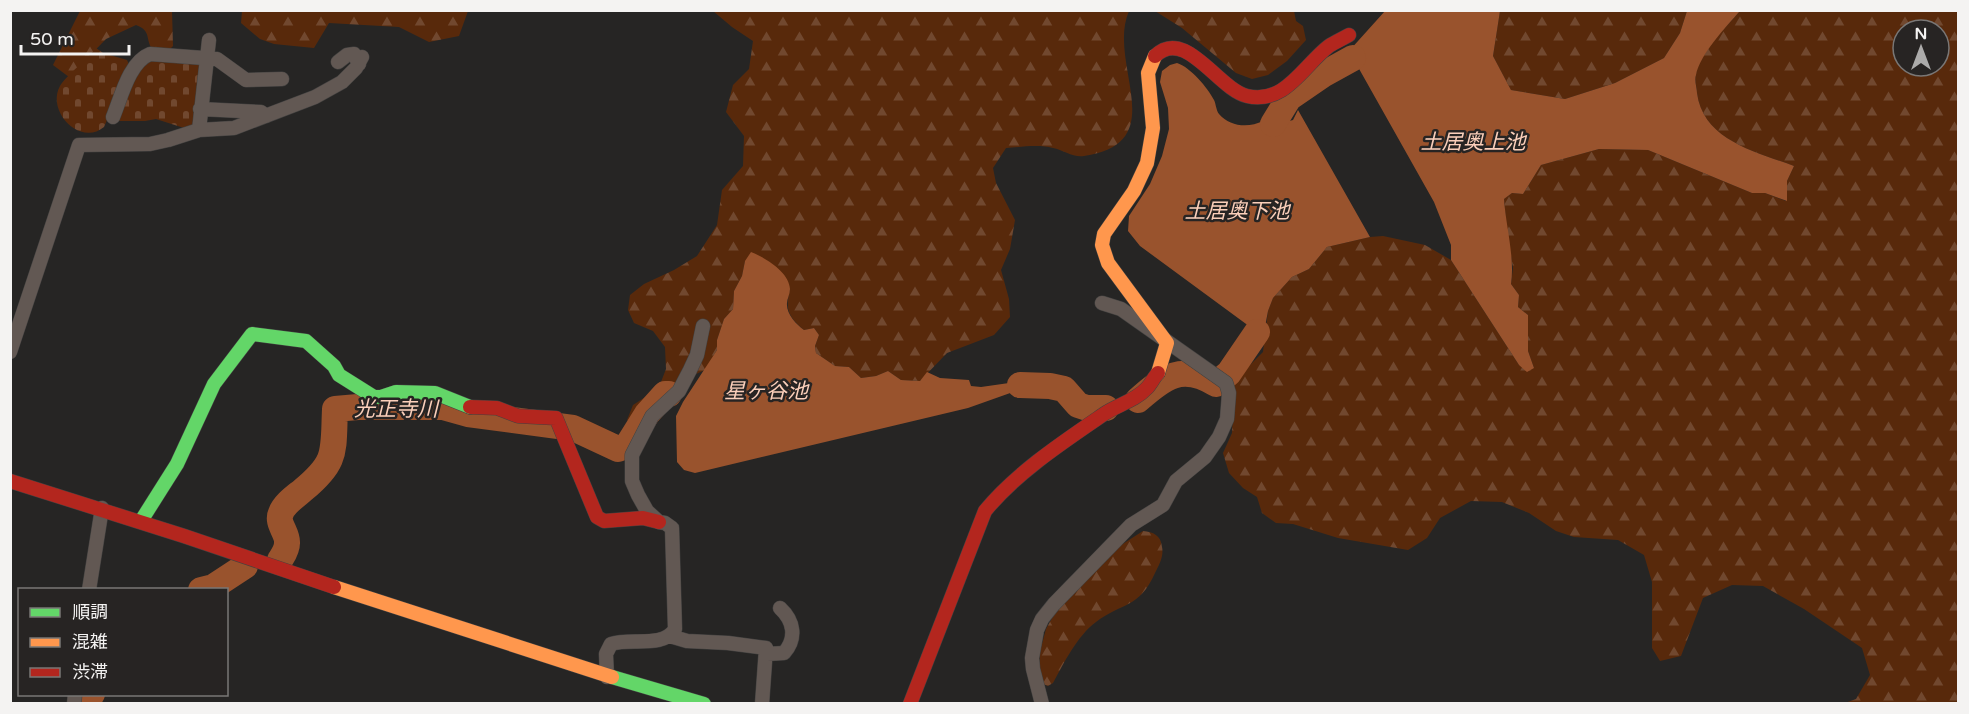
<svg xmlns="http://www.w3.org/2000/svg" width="1969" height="714" font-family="'Varela Round','Noto Sans JP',sans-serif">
<defs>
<pattern id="forest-firs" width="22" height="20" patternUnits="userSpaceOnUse" patternTransform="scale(1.5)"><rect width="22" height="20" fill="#58290b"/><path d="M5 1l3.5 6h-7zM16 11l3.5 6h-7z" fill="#71482f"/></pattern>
<pattern id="cemetery-stones" width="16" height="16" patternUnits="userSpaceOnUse" patternTransform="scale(1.5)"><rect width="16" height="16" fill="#58290b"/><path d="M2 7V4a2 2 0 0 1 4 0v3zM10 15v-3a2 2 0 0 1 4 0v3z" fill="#71482f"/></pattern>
</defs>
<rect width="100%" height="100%" fill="#262524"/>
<path fill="url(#forest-firs)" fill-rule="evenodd" d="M80,11H172L173,46L166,53L154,51C144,41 153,31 136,25L106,39L69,77L53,65Z
M242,11V10L468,11L459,36L429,42L399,27L329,23L314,48L274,44L260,39L241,23Z
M713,11H1129C1106,63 1174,143 1084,156C1074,158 1063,150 1053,148C1039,144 1021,147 1006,148L993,168L996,183L1015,220L1010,249L1001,270L1009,299L1010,317L994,335L947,353L920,381L901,380L888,371L876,376L861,378L849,367L835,366L816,353L815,346L819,335L814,328L804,330C788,316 785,310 790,289L745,261L742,276L734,291L733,309L724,319L717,340V350L705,370L678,382L661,393L636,425L627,420L633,405L647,396L661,382L666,369L665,347L653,331L634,323L628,310L630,295L644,284L674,270L697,256L717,225L722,190L743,166L744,136L726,112L733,85L749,69L753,41L732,27Z
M1155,11H1294L1296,21L1303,26L1306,40L1287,61L1268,75L1252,79L1236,73L1182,28Z
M1500,11H1687L1680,33L1664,58L1615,83L1565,99L1511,90L1493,56Z
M1740,11H1958V703H1845L1856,699L1870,675L1862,648L1804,609L1763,586L1732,585L1703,598L1681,656L1660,661L1652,648V582L1644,555L1618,540L1574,537L1556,531L1529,513L1502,502L1471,501L1440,518L1427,538L1408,550L1338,538L1293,524L1276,523L1262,513L1257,497L1243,488L1229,473L1223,453L1232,433L1234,381L1263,352L1268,311L1273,298L1292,277L1309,269L1327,247L1370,237L1383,236L1425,245L1451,260L1519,365L1534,368L1528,351V315L1518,307L1519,295L1511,284L1513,268L1507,232L1504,199L1512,193L1523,194L1541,165L1599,149L1648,150L1752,193H1765L1786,201L1787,181L1794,166C1756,152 1703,140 1697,93C1697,87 1694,80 1696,74C1700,53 1726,27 1740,11ZM1903,30H1939V66H1903Z
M1143,531C1153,532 1161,535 1162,547C1164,556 1159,565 1155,573C1139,609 1122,602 1096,622C1077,636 1064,663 1053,683L1048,686L1043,684L1039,673L1040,651L1046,629L1057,609L1118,547Z"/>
<path fill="url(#cemetery-stones)" d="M96,48L103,53L127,60L130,67L104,127C80,147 46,111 60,86C65,77 88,58 96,48Z
M145,60L204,61L197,127L184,128L156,119L145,121H118V112Z"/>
<path fill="#99532d" d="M1385,11H1500L1493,56L1511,90L1565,99L1615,83L1664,58L1680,33L1687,11H1740C1726,27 1700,54 1696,75C1694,80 1697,88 1697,93C1703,140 1756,152 1794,166L1787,181V201L1765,193H1752L1648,150L1599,149L1541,165L1523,194L1512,193L1504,199C1506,227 1515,258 1511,284L1519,295L1518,307L1528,315V351L1534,368L1527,372L1519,365L1451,260V245L1434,202L1349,51Z
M1177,63C1190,67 1208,88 1214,100C1216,104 1216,110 1219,114C1230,127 1249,128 1263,121C1274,124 1282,123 1293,120L1298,110L1370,237L1327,247L1309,269L1292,277L1273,298L1268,311L1264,332H1257L1140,246L1128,231L1129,216L1150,184L1162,156L1169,129L1168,108L1160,82L1162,71L1170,65Z
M751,252C766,258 789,272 790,289C790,294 787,299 787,303C786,314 796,324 804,330L814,328L819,335L815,346L816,353L835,366L849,367L861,378L876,376L888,371L901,380L920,381L927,372L940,378L969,380L971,386L981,387L1016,382L1020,385L1019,390L968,408L695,473L684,470L677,462L676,416L683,402L717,350V340L724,319L733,309L734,291L742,276L745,261Z"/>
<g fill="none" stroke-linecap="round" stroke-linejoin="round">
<path stroke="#99532d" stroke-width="26" d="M1273,124L1289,98L1324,74L1353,58
M1020,385L1050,386L1064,389L1078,405L1087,408H1106
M1138,400C1164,377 1182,363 1216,384L1229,373L1257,332
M280,560C283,555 287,550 287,543C288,533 276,523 281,513C284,504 296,496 303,490C338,461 333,452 335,409L358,407H443L468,414L573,428L618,449L627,446L647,414L665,394H669
M201,590L213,587L245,566
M81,704L92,694"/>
<g stroke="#434241" stroke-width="15">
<path id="street" d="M338,62L347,55L354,54L359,64
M200,109L261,112L266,116
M113,117C121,98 129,62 150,54L217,59L246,80L282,79
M199,130L209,40
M10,352L79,145L150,144L168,140L199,130L234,128L315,97L342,82L356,68L362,57
M89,590L102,508
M670,636L687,641L728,643L766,648L762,704
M767,654L784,653C797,638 794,621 780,608
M607,677L606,654L611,644C630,637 663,649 675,629L672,528L665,523L659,522L647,511L638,495L632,481V455L652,416L679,391L690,370L697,355L703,326
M74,704L75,694
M1042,704L1033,669L1032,658L1037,630L1042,619L1054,604L1131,525L1163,505L1176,481L1205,457L1219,437L1227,419L1229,393L1226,383L1121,309L1102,303"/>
</g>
<g stroke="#434241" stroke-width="15">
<path id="fast" d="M141,521L177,464L214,384L252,334L306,341L334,366L339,375L374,397H381L396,392L435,393L470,407
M612,677L704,704"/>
</g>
<g stroke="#434241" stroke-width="15">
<path id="slow" d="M1155,56L1148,73L1153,128L1147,163L1134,191L1104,234L1102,245L1108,263L1167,343L1158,373
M334,587L612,677"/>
</g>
<g stroke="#434241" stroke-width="15">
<path id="jam" d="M1155,56C1185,26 1218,89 1247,96C1285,105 1303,66 1329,46C1335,42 1342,39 1349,35
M470,407L497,408L518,416L556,418L597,517L604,521L643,518L659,522
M10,481L184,536L334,587
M910,704L985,511C1016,473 1063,442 1104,414C1117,405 1135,401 1147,388C1151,384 1154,377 1158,373"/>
</g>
<use href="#street" stroke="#625853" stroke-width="14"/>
<use href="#fast" stroke="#63d668" stroke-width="14"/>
<use href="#slow" stroke="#ff974d" stroke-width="14"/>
<use href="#jam" stroke="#b3261e" stroke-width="14"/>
</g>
<g text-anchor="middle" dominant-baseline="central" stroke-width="5" stroke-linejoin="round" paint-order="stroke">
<g font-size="21" font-style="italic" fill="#fbcfba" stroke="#272423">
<text x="1473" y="142">土居奥上池</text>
<text x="1237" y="211">土居奥下池</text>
<text x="766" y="391">星ヶ谷池</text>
<text x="396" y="409">光正寺川</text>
</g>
</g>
<rect width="1969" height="714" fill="none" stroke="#f4f3f2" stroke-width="24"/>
<rect x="18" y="588" width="210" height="108" fill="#272423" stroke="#797776" stroke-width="1.5"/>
<rect x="30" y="608" width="30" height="9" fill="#63d668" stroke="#797776" stroke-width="1.5"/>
<text x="72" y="618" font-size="18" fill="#f4f3f2">順調</text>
<rect x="30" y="638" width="30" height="9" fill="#ff974d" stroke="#797776" stroke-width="1.5"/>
<text x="72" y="648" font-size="18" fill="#f4f3f2">混雑</text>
<rect x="30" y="668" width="30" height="9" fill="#b3261e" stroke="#797776" stroke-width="1.5"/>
<text x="72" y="678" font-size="18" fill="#f4f3f2">渋滞</text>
<g transform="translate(1921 48)"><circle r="28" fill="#272423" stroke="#797776" stroke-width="1.5"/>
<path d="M0-4.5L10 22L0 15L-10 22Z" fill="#acabaa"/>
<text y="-9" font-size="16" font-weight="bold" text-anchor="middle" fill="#f4f3f2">N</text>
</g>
<path d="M21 45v9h108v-9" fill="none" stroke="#f4f3f2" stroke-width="3"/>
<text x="30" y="45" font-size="18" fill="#f4f3f2" stroke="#272423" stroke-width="4.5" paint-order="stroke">50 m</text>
</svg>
